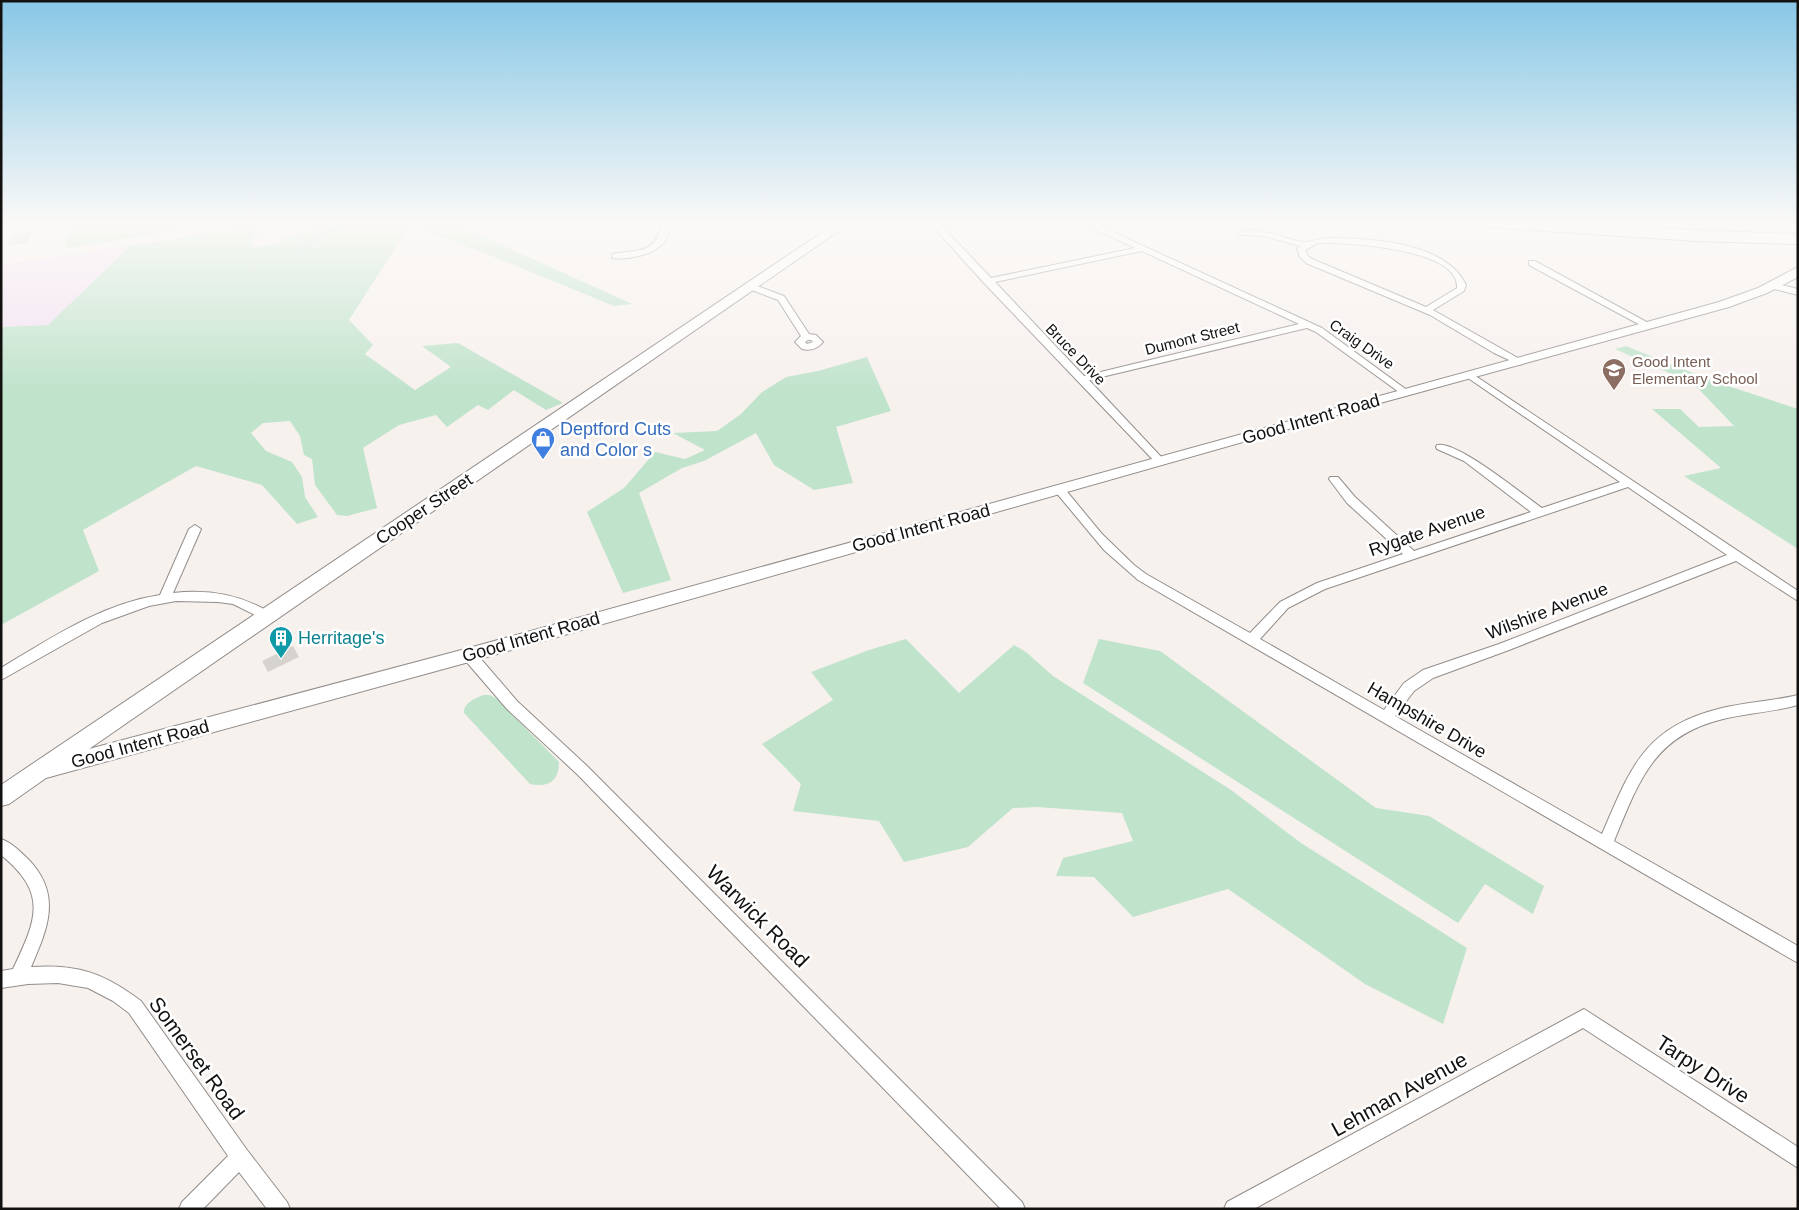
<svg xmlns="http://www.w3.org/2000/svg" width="1799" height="1210" font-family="Arial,sans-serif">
<rect width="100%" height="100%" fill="#f7f1ee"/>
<path fill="#f3e2f3" d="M131,245L48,325L1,327V265Z"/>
<path fill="#c0e3cc" d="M74,221H218L217,224L69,248L64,244Z
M328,221H596L538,229L496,223L460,226L632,304L614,306L487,254L410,225L349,320L373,345L365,354L415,390L451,367L422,346L458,343L563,403L546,410L514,390L488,410L478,405L447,427L436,415L399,425L363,448L377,508L347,516L337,515L315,485L312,459L304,455L300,436L290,421L263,423L251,433L266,451L292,462L302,477L305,497L318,517L297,524L262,485L196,466L83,530L99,571L1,625V327L48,325L131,245L177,239L238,226L263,228L262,232L250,240L253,247L270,245Z
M1626,346L1710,380L1798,409V549L1684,476L1721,468L1652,409H1680L1699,427L1734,426L1694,384L1615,349Z
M867,357L891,411L836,427L853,483L814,490L774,465L756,433L704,461L682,468L639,493L671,580L623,593L587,512L624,488L655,452L685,459L705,450L673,433L717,431L741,414L761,393L786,377L818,371Z
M906,639L959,693L1014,645L1026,652L1053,676L1231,790L1301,843L1467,948L1443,1024L1365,984L1228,889L1133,917L1094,877L1056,876L1063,858L1133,841L1122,813L1037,807L1013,808L968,847L904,862L879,821L793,811L801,784L762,744L833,700L811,672L869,650Z
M1099,639L1160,651L1376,808L1429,816L1544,886L1533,914L1485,884L1458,923L1083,683Z
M483,695H490L497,699L559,762C559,781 548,788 530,784L464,713C464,702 475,699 483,695Z"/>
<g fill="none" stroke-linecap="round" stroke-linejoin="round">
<path stroke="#99e3e4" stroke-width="2" d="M301,249L324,233L358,221"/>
</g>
<path fill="#d6d2cd" d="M33,231L27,243L6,246L13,234Z
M293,646L299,657L268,672L262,661Z"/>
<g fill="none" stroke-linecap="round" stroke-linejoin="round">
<g stroke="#928d8a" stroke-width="2">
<path id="minor" d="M662,221H670C669,228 668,236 665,241C656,255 627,260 612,258V254C639,249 657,255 662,221Z
M928,221H937L991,278L1135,248L1077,221H1089L1322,328L1411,393L1406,396L1403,395L1316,332L1307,328L1089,380L1165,461L1160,464L1156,463L984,283ZM1142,251L1299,324L1084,376L995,282Z
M1239,231C1261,227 1281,238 1303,242C1310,243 1320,238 1329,238C1370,238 1446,242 1466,285L1464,291L1433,310L1525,362L1520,365L1494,353L1430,315L1306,263L1300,257L1297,249L1300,246L1264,236L1242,235H1239ZM1318,243C1344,242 1460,248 1457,288L1426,307L1312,259L1308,256L1305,250Z
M1529,261H1535L1652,325L1647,328L1644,327L1529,265Z
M752,284L784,296L809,334L816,335L823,342C817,349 811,351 802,349L795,342L801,336L778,300L749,289V285ZM808,340H811L813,342L807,344L805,342Z
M1471,373L1798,591V601L1736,561L1509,650L1433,678L1414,691L1395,716L1602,834C1631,767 1644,727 1722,708C1747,702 1773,701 1798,695V705C1773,712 1747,713 1723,719C1653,736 1639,781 1614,841L1798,946V963L1138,580L1104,550L1054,490L1060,486L1064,488L1102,534L1134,565L1146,574L1250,633L1280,602L1317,583L1403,554L1347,503L1329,479L1330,477H1338L1355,497L1414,551L1531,512L1464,461L1437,449L1436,447L1437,445C1457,440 1523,495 1542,508L1620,482L1468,378L1466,376ZM1628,487L1727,555L1499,644L1423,670L1404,683L1384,710L1260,639L1288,608L1325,589Z
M195,525L201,529L173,593C208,589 239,594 269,612L271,615L269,618H261L233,604L218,602L176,601L149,606L102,623L1,680V668C51,638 101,604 160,595L189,529Z
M469,650L474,651L517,701L587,766L1022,1202L1025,1209H1001L577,774L507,709L464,659L462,655L464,651Z
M1,839C12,843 21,852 29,860C62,895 48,928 31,967C78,964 104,973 141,1001L247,1150L287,1202L290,1209H267L239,1172L203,1209H179L182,1202L228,1156L129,1013L113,1001L88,988L58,983L28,984L1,988V971L13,969C36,920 49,894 1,855Z
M1584,1009L1798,1147V1168L1583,1028L1254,1209H1224L1227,1202Z"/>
</g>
<g stroke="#928d8a" stroke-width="2">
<path id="tertiary" d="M1774,283L1798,289V295L1770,288L1768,286Z"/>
</g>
<g stroke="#928d8a" stroke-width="2">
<path id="secondary" d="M839,221H853L89,749L469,648L1719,302L1758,288L1798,267V277L1767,293L1729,307L1373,405L469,662L46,778L9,804L1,806V785Z"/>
</g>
<g stroke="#928d8a" stroke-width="2">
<path id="motorway" d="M1448,221C1565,221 1681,231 1798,234V244L1696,241L1455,225Z"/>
</g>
<use href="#minor" fill="#fff" fill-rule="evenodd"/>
<use href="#tertiary" fill="#fff" fill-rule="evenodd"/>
<use href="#secondary" fill="#fff" fill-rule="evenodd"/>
<use href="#motorway" fill="#fff" fill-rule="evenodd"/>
</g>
<linearGradient id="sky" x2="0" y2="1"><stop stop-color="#88c7e6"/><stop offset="0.57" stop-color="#fbf9f7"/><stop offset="1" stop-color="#fbf9f7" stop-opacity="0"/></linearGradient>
<rect width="1799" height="391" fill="url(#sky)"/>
<defs>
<g id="school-pin" transform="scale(1.25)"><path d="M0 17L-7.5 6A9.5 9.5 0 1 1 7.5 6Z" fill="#8d6e63" stroke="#fff"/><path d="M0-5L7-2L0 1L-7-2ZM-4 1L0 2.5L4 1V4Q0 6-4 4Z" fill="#fff"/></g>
<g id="shop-pin" transform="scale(1.25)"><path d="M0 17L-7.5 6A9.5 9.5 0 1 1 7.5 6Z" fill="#3f7fe0" stroke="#fff"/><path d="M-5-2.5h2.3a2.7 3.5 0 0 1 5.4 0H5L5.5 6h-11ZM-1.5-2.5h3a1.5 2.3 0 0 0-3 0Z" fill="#fff"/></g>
<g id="building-pin" transform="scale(1.25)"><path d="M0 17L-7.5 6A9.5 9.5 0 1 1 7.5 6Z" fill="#0f9aa8" stroke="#fff"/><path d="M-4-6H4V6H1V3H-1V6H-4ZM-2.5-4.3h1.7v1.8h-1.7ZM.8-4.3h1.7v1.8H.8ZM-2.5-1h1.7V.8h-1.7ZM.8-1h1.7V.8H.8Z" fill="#fff"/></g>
</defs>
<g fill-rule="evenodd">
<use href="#school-pin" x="1614" y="370"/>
<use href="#shop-pin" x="543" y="439"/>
<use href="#building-pin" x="281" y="638"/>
</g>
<g text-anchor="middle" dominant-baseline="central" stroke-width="5" stroke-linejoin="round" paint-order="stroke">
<g font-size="15" fill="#131110" stroke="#fff">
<text transform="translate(1192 338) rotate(-14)">Dumont Street</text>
<text transform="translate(1362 344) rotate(35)">Craig Drive</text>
<text transform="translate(1076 354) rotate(46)">Bruce Drive</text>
</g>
<g font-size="15" fill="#785e54" stroke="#fff" text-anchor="start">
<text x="1632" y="361">Good Intent<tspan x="1632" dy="17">Elementary School</tspan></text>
</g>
<g font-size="18" fill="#131110" stroke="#fff">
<text transform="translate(1311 419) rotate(-16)">Good Intent Road</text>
<text transform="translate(424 509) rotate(-34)">Cooper Street</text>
<text transform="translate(921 528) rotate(-15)">Good Intent Road</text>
<text transform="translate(1427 531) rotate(-19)">Rygate Avenue</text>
<text transform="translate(1547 611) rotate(-21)">Wilshire Avenue</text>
<text transform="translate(531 637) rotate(-16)">Good Intent Road</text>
<text transform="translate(1427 720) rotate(30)">Hampshire Drive</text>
<text transform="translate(140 744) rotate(-15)">Good Intent Road</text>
</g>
<g font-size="18" fill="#366cbe" stroke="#fff" text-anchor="start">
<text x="560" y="429">Deptford Cuts<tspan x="560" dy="21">and Color s</tspan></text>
</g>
<g font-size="18" fill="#0d838f" stroke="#fff" text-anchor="start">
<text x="298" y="638">Herritage's</text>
</g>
<g font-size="21" fill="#131110" stroke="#fff">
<text transform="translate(758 916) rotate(45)">Warwick Road</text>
<text transform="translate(197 1058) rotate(54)">Somerset Road</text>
<text transform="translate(1703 1069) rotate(33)">Tarpy Drive</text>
<text transform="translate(1399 1094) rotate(-29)">Lehman Avenue</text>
</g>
</g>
<rect width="1799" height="1210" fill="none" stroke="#131110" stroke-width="5"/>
</svg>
